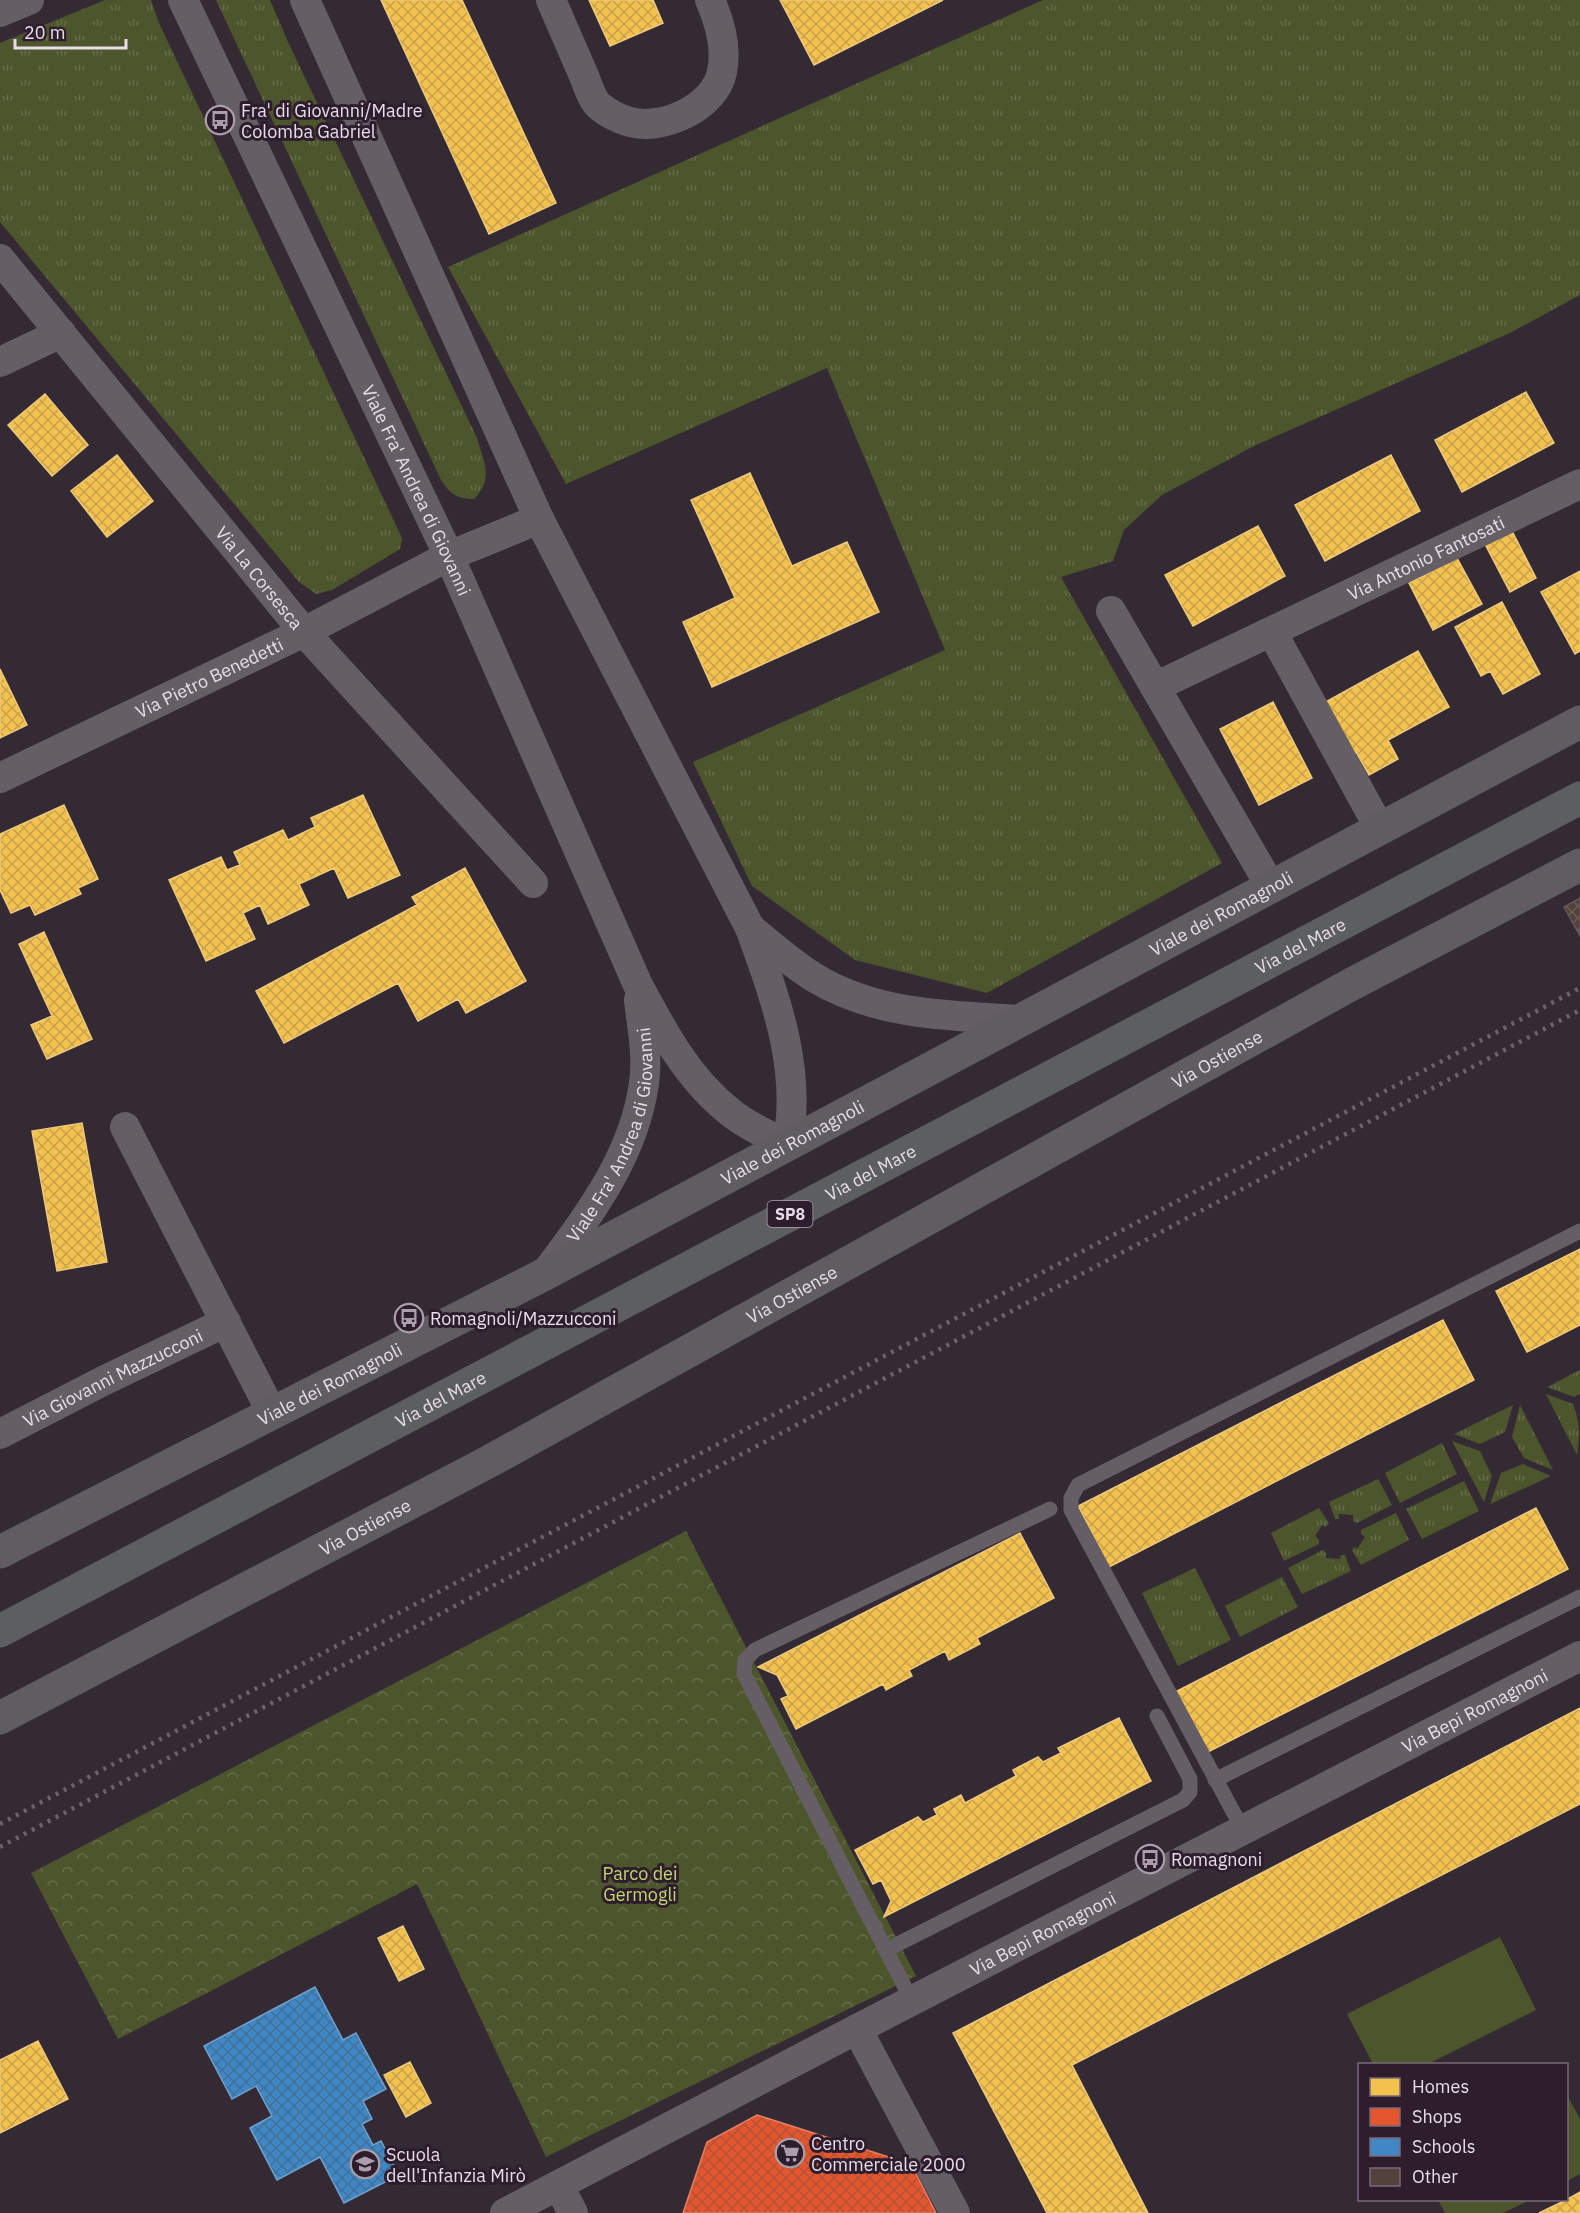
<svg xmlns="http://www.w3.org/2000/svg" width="1580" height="2213" font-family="'IBM Plex Sans',sans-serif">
<defs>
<pattern id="grass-tufts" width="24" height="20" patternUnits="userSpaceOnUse" patternTransform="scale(1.5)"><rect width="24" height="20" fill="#4d552c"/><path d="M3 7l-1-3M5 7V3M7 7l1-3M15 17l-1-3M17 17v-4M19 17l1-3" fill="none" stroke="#676d4b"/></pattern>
<pattern id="forest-crowns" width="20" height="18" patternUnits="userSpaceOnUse" patternTransform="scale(1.5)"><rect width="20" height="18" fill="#4d552c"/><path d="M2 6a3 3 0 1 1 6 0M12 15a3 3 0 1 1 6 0" fill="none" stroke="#676d4b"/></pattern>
<pattern id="homes-cross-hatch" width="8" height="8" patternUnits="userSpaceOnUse" patternTransform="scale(1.5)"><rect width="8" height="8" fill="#f2c14e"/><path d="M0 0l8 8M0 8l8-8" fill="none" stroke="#c7a14c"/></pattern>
<pattern id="shops-cross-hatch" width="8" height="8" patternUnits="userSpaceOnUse" patternTransform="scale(1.5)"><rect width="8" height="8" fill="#e4572e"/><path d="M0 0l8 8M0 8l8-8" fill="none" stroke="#b55135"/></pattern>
<pattern id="schools-cross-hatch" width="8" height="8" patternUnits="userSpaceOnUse" patternTransform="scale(1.5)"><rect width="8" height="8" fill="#3f88c5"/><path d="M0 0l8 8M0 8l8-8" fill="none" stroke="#417099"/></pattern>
<pattern id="building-cross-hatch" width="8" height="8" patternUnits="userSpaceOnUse" patternTransform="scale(1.5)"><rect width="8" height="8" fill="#53423b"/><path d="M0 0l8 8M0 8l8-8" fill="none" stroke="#6c5d57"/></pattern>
</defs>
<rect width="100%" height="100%" fill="#342a34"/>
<path fill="url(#grass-tufts)" d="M105,0H151L159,23L402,538L400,549L332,590L316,594L299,582L0,222V43Z
M216,0H270L288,42L477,438C484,463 494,478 474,499C458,499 450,494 441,480Z
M1043,0H1580V295L1510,333L1256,445L1162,495L1124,530L1113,561L1061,577L1222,863L987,993L855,960L752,886L693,762L945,650L827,368L566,484L448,267Z
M1580,1370V1394L1574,1397L1547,1387Z
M1546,1394L1573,1404C1580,1421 1580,1437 1577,1455Z
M1513,1405L1505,1432L1480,1444L1454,1434Z
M1520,1405L1553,1470L1524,1458L1512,1437Z
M1452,1441L1480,1451L1492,1476L1484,1502Z
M1442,1443L1457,1474L1400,1503L1385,1473Z
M1523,1464L1551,1476L1490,1504L1501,1473Z
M1378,1479L1392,1505L1357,1523L1353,1521V1515L1339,1514V1519H1335L1329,1502Z
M1464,1481L1479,1511L1422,1539L1406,1509Z
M1319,1508L1329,1523L1326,1527L1322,1525L1315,1536L1319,1540V1544L1284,1561L1271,1533Z
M1396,1513L1409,1540L1361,1565L1352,1550L1354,1547L1357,1549L1365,1537L1361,1534V1530Z
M1323,1550L1326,1553V1558L1340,1559L1341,1555H1345L1351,1571L1302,1594L1288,1568Z
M1195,1568L1231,1640L1178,1666L1142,1593Z
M1282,1577L1298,1607L1240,1637L1225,1606Z"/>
<path fill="url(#forest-crowns)" d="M686,1531L916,1976L546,2157L417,1884L118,2039L31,1873Z"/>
<path fill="#4d552c" d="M1500,1937L1536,2010L1428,2064H1373L1347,2014Z
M1566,2093L1580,2119V2174L1567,2181Z
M1438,2200H1530L1503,2213H1445Z"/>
<path fill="url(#homes-cross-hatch)" stroke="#efc97c" stroke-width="1.5" d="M381,0H462L556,203L489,234Z
M589,0H653L663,23L610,46Z
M780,0H943L814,65Z
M1526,392L1554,443L1462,492L1435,440Z
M45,394L88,445L52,476L8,425Z
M117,455L153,501L107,537L71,491Z
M1391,455L1420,511L1325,561L1295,505Z
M750,473L792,566L847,542L879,612L712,687L683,622L735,598L691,500Z
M1258,526L1285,576L1193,626L1165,575Z
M1512,531L1536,578L1510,592L1485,544Z
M1457,558L1482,604L1433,630L1409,583Z
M1580,571V651L1575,654L1541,592Z
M1502,602L1540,674L1503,694L1490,671L1481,676L1455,627Z
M1418,651L1449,707L1388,740L1398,759L1369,775L1356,752L1348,756L1320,705Z
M0,669L27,725L0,738Z
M1273,702L1312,778L1259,805L1220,729Z
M363,795L400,875L348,898L334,868L299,884L309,905L268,924L260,905L243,913L255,939L206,961L169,880L221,857L227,870L240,865L234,852L283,830L288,840L315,827L311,818Z
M64,805L98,879L78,888L81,894L35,915L30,905L11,913L0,890V834Z
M465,868L526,981L466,1013L458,999L418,1021L398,983L284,1043L256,991L417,905L412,897Z
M44,932L92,1039L47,1059L31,1025L52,1016L19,944Z
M82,1123L107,1262L57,1271L32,1131Z
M1580,1249V1325L1527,1352L1496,1291Z
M1443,1320L1474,1380L1109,1567L1078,1506Z
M1536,1508L1568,1569L1204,1754L1173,1693Z
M1020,1533L1054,1598L977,1638L980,1644L949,1660L945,1651L909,1670L912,1676L886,1690L883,1684L796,1729L781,1699L788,1696L777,1675L758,1667Z
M1580,1708V1804L1072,2065L1148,2213H1047L953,2033Z
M1119,1718L1151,1781L884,1917L891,1901L881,1880L873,1884L855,1850L918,1817L923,1822L937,1815L934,1809L961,1795L965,1803L1016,1776L1013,1770L1038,1757L1043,1762L1061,1753L1058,1748Z
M403,1926L424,1969L399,1981L378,1938Z
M38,2041L68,2099L0,2133V2060Z
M410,2062L431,2103L406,2117L384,2075Z
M1580,2192V2213H1539L1566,2200Z"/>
<path fill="url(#shops-cross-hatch)" stroke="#e57f66" stroke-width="1.5" d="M757,2115L911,2164L936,2213H683L707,2142Z"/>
<path fill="url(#schools-cross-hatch)" stroke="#72a2d0" stroke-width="1.5" d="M315,1987L343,2040L356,2033L386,2089L363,2101L372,2119L362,2124L373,2145L381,2141L399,2175L344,2203L320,2157L277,2180L250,2128L272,2116L256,2086L232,2099L204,2046Z"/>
<path fill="url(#building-cross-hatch)" stroke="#615859" stroke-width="1.5" d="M1580,898V936L1564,907Z"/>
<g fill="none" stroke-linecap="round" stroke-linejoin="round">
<path stroke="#655f65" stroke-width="15" d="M1215,1780L1580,1597
M1243,1830L1071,1510V1498L1078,1485L1580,1231
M886,1950L1183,1800L1190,1792V1779L1157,1716
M912,2001L744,1674L745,1660L755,1650L1050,1509"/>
<g stroke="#655f65" stroke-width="30">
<path id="s1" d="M183,0L449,556L638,985C663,1032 688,1079 730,1112C747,1126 768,1135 787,1145C803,1071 775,997 750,928L539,519L305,0"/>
<path d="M551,0C562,25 573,51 584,76C588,85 591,98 598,105C606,112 619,119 630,122C663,131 715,107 722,72C727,47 720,22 710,0"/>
<path d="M0,12L29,0"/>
<path id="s2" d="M0,259L304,632L533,883"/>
<path d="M0,362L61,333"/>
<path d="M1111,611L1271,887"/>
<path d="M1272,632L1380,829"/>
<path id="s3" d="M1155,687L1580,484"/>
<path id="s4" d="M0,778L304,632L449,556L539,519"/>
<path d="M750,928C771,945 792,964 815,978C878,1016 953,1016 1024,1020"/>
<path d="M125,1127L272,1413"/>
<path id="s5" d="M545,1274C588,1216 634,1157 644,1083C648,1056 642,1027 639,1000"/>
<path id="s6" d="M0,1434L105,1380L226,1322"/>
<path d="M857,2029L955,2213"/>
<path d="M559,2186L573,2213"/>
<path id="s7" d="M505,2213L857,2029L1580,1656"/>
</g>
<g stroke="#5f5d61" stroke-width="33">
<path id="s8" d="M0,1552L545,1274L1580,722"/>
<path id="s9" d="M0,1718L490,1461L1350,985L1580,865"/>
</g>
<path stroke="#5c5e60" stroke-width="33" id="s10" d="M0,1631L1580,798"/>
<path stroke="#6b646b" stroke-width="4.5" stroke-dasharray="3 6" stroke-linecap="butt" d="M0,1824L1580,988
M0,1847L1580,1010"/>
</g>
<defs>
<g id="bus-ring" transform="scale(1.5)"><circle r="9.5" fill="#2d1d2d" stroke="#a99ea9" stroke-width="1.5"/><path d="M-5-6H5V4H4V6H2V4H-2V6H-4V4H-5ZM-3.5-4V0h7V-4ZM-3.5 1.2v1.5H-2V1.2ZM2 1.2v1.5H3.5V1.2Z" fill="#a99ea9"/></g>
<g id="supermarket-ring" transform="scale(1.5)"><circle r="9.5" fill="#2d1d2d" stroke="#a99ea9" stroke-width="1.5"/><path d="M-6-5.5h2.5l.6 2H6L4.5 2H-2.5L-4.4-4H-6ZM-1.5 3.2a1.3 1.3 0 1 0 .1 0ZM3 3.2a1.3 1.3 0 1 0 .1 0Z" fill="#a99ea9"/></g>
<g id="school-ring" transform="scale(1.5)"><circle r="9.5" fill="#2d1d2d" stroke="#a99ea9" stroke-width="1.5"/><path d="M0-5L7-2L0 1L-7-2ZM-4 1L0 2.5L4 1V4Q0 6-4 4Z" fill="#a99ea9"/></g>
</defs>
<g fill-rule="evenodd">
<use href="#bus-ring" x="220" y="120"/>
<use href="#bus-ring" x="409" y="1318"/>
<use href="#bus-ring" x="1150" y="1859"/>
<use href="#supermarket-ring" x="790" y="2153"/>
<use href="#school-ring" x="365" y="2164"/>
</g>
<g text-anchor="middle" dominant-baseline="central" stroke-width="6" stroke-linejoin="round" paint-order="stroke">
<rect fill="#2d1d2d" stroke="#b0a3b0" stroke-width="1.5" x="767.5" y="1201" width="45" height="26" rx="4.5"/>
<g font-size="16" font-weight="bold" fill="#e8dde8">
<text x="790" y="1214">SP8</text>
</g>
<g font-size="18" fill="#e8dde8" stroke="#2d1d2d" text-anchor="start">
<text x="241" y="110">Fra' di Giovanni/Madre<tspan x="241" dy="21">Colomba Gabriel</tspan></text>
<text x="430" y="1318">Romagnoli/Mazzucconi</text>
<text x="1171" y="1859">Romagnoni</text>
<text x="811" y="2143">Centro<tspan x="811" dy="21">Commerciale 2000</tspan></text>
<text x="386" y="2154">Scuola<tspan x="386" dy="21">dell'Infanzia Mirò</tspan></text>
</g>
<g font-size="18" fill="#e8dde8" stroke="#2d1d2d">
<text stroke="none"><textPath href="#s1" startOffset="543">Viale Fra' Andrea di Giovanni</textPath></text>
<text stroke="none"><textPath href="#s3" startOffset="300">Via Antonio Fantosati</textPath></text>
<text stroke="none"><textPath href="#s2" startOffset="411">Via La Corsesca</textPath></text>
<text stroke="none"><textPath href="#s4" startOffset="232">Via Pietro Benedetti</textPath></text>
<text stroke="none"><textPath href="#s8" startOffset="1378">Viale dei Romagnoli</textPath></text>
<text stroke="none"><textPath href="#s10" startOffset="1470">Via del Mare</textPath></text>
<text stroke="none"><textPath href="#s9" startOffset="1384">Via Ostiense</textPath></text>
<text stroke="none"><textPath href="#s5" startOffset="158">Viale Fra' Andrea di Giovanni</textPath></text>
<text stroke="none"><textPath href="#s8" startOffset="892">Viale dei Romagnoli</textPath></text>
<text stroke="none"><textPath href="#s10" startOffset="984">Via del Mare</textPath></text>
<text stroke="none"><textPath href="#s9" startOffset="898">Via Ostiense</textPath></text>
<text stroke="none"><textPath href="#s6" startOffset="126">Via Giovanni Mazzucconi</textPath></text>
<text stroke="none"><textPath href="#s8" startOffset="370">Viale dei Romagnoli</textPath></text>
<text stroke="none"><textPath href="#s10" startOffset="498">Via del Mare</textPath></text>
<text stroke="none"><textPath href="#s9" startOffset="412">Via Ostiense</textPath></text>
<text stroke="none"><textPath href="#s7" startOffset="1092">Via Bepi Romagnoni</textPath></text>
<text stroke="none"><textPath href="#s7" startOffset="606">Via Bepi Romagnoni</textPath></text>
</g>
<g font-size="18" fill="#c0d96c" stroke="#2d1d2d">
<text x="640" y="1873">Parco dei<tspan x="640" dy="21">Germogli</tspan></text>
</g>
</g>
<rect x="1358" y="2063" width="210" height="138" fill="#2d1d2d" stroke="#786a78" stroke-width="1.5"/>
<rect x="1370" y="2078" width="30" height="18" fill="#f2c14e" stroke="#786a78" stroke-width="1.5"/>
<text x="1412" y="2093" font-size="18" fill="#e8dde8">Homes</text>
<rect x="1370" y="2108" width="30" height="18" fill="#e4572e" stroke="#786a78" stroke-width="1.5"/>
<text x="1412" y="2123" font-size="18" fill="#e8dde8">Shops</text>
<rect x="1370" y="2138" width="30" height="18" fill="#3f88c5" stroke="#786a78" stroke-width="1.5"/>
<text x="1412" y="2153" font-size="18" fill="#e8dde8">Schools</text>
<rect x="1370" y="2168" width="30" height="18" fill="#53423b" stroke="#786a78" stroke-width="1.5"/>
<text x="1412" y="2183" font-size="18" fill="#e8dde8">Other</text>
<path d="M15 39v9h111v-9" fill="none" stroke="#e8dde8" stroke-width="3"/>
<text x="24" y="39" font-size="18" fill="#e8dde8" stroke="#2d1d2d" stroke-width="4.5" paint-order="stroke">20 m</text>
</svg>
